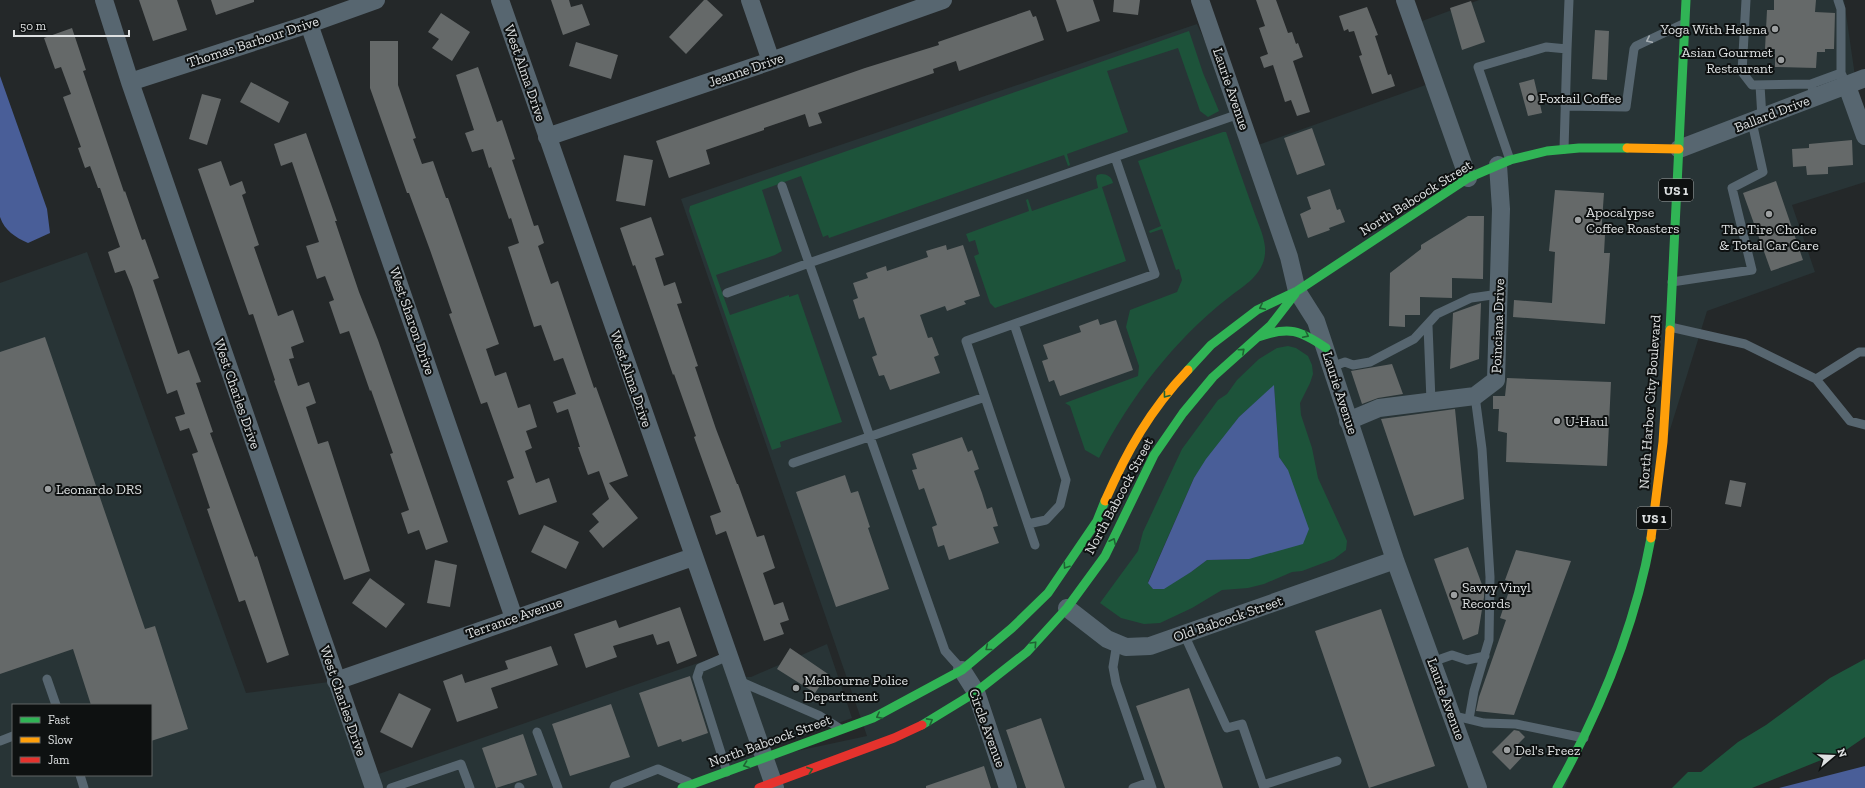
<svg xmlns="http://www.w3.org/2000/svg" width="1865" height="788" font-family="'Zilla Slab',serif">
<rect width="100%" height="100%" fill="#242829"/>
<path fill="#283436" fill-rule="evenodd" d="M1479,0H1844L1857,90L1847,94L1865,145V182L1792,205L1815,272L1707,311L1663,452L1641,601L1565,788H0V283L87,252L246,693L336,681L370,777L727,653L764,758L867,736L681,199L1197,24L1238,114L1250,148L1434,82L1414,24ZM13,705H151V775H13Z
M827,644L852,718L770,748L745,677H751Z"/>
<path fill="#1d533a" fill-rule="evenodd" d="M1189,31L1203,73L1219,111L1208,117L1200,111L1178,48L1107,71L1128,132L1067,154L1070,165L1068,166L1064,155L829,238L828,235L823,237L801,176L762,190L782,251L775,255L716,275L730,315L789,295V297L798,294L842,422L780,442L781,447L772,450L689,211L690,206Z
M1223,132H1226C1235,158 1244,184 1253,209C1257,221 1264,235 1265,247C1267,273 1246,284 1228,298C1174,340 1130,398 1099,458L1085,450L1070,406L1065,403L1138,376L1139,366L1126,327L1130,310L1177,292L1182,280L1179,269L1176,270L1162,229L1150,233L1149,231L1161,226L1138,161Z
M1101,174C1107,174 1112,177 1113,183L1102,187L1126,261L995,308L990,303L974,256L979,254L975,240L969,242L966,234L1029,211L1026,200L1028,199L1032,211L1098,188L1096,178L1097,175Z
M1288,346L1296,348L1308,356L1312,365L1313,374L1310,383L1300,403L1301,415L1312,448L1318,478L1347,541L1346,550L1334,559L1302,571L1292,572L1264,584L1248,588L1222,590L1192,608L1160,623L1144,624L1121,618L1100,603L1138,551L1143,532L1182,449L1218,400L1227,394L1237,380L1259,359L1277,348ZM1274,386L1279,457L1288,470L1249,559L1207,560L1191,572L1153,589L1148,582L1194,478L1239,417Z"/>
<path fill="#1d583e" d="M1865,659V737L1846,750L1752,788H1672L1688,772H1701L1738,742L1766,725L1830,678Z"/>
<path fill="#495e98" d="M0,76L47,209L50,233L28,243C15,237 5,231 0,217Z
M1274,385L1279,457L1288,470L1309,529L1303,544L1249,559L1207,560L1191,572L1164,589H1153L1148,583L1194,478L1206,459L1239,417Z
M1865,766V788H1779Z"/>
<path fill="#656969" d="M139,0H177L187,30L153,41Z
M211,0H254V2L216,15Z
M551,0H569L571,7L582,4L590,25L563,35Z
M704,0H707L723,15L686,54L669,37Z
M1056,0H1093L1100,21L1067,32Z
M1114,0H1140L1138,15L1113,12Z
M1256,0H1276L1288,33L1292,32L1296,44L1298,43L1303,57L1293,61L1310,112L1297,116L1291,100L1285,102L1273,65L1264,68L1260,57L1268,54L1259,28L1265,26Z
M1774,0H1816L1815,12L1835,13L1834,49H1825V52H1817L1816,68L1775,67V49H1765L1767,10H1774Z
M1471,1L1485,42L1462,50L1450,8Z
M1367,7L1378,35L1375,36L1388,75L1391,74L1395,86L1372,94L1359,56L1362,55L1354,31L1349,32L1348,29L1344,31L1339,16Z
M1030,10L1033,17L1036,16L1044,40L959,71L956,61L933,69L934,73L818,113L822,123L809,127L805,114L764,128V130L706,150L710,164L669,178L656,141L865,68L939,45L938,42Z
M441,13L470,32L452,61L432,48L439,39L428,32Z
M72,28L86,70L83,71L124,192L125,191L142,240L145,239L159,278L153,280L178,354L189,350L201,382L196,383L213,432L210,433L255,557L257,556L289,655L267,663L245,600L239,602L207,509L210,508L192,454L198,452L189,428L180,431L175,417L185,414L177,390L167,394L132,287L125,270L115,273L108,252L120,247L100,188H98L90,166L85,168L78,148L81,147L63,97L71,94L61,67L55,69L44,38Z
M1595,30L1609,31L1607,80L1592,79Z
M370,41H398V85L416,138L413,139L422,164L433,161L446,198H448L499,344L486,349L495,376L506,372L518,408L530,404L537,427L526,431L532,448L525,451L536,483L549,478L557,502L519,515L507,481L514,478L487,402L481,404L449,314L452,313L430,250L409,193H407L370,88Z
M576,42L618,55L611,79L569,66Z
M478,67L497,122L502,120L515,159L512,160L534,226L538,225L544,243L538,246L551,284L558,281L594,388L596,387L628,476L609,483L638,518L603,548L589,531L599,522L592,514L609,499L599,471L588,475L578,447H580L568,409L557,413L553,402L576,394L563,358L554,361L541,325L534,327L508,247L519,243L511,218L509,219L491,167L489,168L483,149L472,152L465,133L474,130L456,75Z
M1534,79L1542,113L1528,116L1519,83Z
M251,82L289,102L279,123L240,102Z
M202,94L221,99L207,145L189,139Z
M1312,128L1325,165L1297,175L1284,138Z
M306,133L337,221H335L359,292L378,340L448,542L426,550L419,530L408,534L401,513L409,510L390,454L393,453L371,390L370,391L349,331L340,334L329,302L334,300L325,276L317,279L306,246L319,242L292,162L281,166L274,144Z
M1852,140L1853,165L1828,167V174L1807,175L1806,166L1793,167L1792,149L1809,148V144Z
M624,155L653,160L645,206L616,201Z
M221,161L230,186L242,181L246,193L242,195L259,245L254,247L278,316L293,310L304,342L291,347L294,358L289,359L298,386L309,382L316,403L306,407L318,444L328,441L370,571L344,580L274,381L275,380L253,314L249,315L198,169Z
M1776,181L1803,260L1771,271L1743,193Z
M1330,189L1337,210L1340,209L1345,222L1329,228L1330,230L1308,238L1300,214L1311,209L1307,197Z
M1555,190L1604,193L1601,235H1605L1604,253H1610L1605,324L1513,317L1514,300L1552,303L1555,252L1549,251Z
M1468,216H1484L1483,279L1452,278V298L1420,297V315H1405V327L1389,326L1390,273L1421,249V245Z
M651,217L664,255L655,258L664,286L675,282L682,303L677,304L698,366L695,367L716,429L737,484H738L757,537L764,535L775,568L763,573L774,605L783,602L789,620L780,623L784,634L764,641L726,531L716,535L710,516L721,512L694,437L696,436L674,374L673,375L635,265L633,266L620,228Z
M946,245L947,250L963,245L980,296L964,301L966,304L947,311L945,306L920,315L928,338L932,337L939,355L934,357L940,373L890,390L884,375L879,376L872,357L877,355L864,317L859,319L853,300L858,298L853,283L868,278L866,273L886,266L887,271L928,257L926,251Z
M1481,303L1479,359L1450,369L1453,313Z
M1098,319L1100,325L1116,320L1133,370L1060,396L1054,380L1049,382L1042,361L1048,359L1043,345L1081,332L1079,326Z
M45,337L145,629L155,626L188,729L151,741V705H91L73,649L0,674V352Z
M1392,364L1403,394L1378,398L1362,404L1351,371Z
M1507,378L1611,382L1607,466L1506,462L1507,433L1498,431L1499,409H1493V396H1505Z
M1455,409L1464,499L1414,516L1381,419Z
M962,437L968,452L972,450L979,469L974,471L982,493L987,509L992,507L998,526L993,527L999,543L949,560L944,545L938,547L932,527L937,525L924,488L919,490L912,470L917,469L912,454Z
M845,475L851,493L858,491L870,527L868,528L889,589L836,607L796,492Z
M1730,480L1746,483L1741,507L1725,504Z
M544,525L579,542L566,569L531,552Z
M1468,547L1484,590V597L1478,634L1463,640L1434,559Z
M1516,550L1571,561L1514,715L1476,711L1479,697L1506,620L1500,618L1512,582L1505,580Z
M435,560L457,565L450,607L427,603Z
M370,578L405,604L386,628L352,603Z
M680,607L697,656L677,664L669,641L657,645L653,634L613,646L617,657L586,668L574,634L616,620L619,628Z
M1381,609L1435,766L1369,788L1315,631Z
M551,646L558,665L491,688L498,708L457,722L443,681L462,674L465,683L508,669L505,661Z
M790,648L828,674L815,693L777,669Z
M690,676L708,733L682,742L681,739L658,747L639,693Z
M1189,688L1223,788H1165L1136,706Z
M399,693L431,709L412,748L380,732Z
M611,704L630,757L570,776L552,724Z
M1041,718L1065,788H1026L1006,730Z
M1514,730L1519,731L1525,737L1515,747L1524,755L1510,770L1492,752Z
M523,734L537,775L496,788L482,748Z
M984,766L991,788H926V786Z"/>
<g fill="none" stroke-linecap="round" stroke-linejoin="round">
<path stroke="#576670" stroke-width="9" d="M1746,0L1742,72L1752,85L1811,84L1815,98
M1838,0L1841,9V73L1847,86
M1567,49L1569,0
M1811,84L1841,73
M1760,85L1762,118
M1565,106L1626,107L1634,49L1636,46L1683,24
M1510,160L1478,67L1546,47L1567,49L1564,149
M782,186L945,651L962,670
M1672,282L1752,270L1732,188L1763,172L1752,122
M727,293L809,263L1239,114
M1014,324L1066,480L1060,505L1046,520L1028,524
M1428,326L1431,401
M1670,327L1745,344L1816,379L1850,421L1865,425
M1331,367L1345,362L1353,365L1370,362L1414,339L1437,314L1471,298L1499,294
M1816,379L1859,352H1865
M793,463L985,397
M1035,545L966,341L1155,274L1115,157
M1184,634L1227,728L1242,724L1264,788
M1117,643L1113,667L1116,683L1152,788
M1432,662L1452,655L1467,660L1485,656
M47,679L56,705
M739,681L820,716L839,728
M1451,715L1484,723L1516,724L1584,738
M1469,719L1474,691L1489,640L1490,577L1482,449L1475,396
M537,732L558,788
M0,741L13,736
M727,772L697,677L700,668L728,656
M80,775L84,788
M1263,785L1337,761
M519,787L520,788
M391,788L461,764L470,788
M614,788L615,786L658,769L688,782
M1133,788L1150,782"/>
<path stroke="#576670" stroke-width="18" d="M104,0L130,82L374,788
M500,0L775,788
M750,0L771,61
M1200,0L1289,257L1297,291L1316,321L1395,560L1478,788
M1405,0L1468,178
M309,24L514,618
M130,82L309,24L376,0
M1847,86L1865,136
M547,137L771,61L943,0
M1679,149L1865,78
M1348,421L1379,408L1475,396L1496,380L1501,209L1498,165
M1067,608L1107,639L1126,647L1150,646L1395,560
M962,670L976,692L1008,788
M336,681L693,557"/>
<path stroke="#30b455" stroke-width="9" d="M1670,330L1686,0
M1258,337C1289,326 1300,330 1326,348
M1188,370L1211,345L1257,310L1297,291L1468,178L1510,160L1547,151L1579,148H1627
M922,725L976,692L1027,652L1067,608L1105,556L1154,455L1183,413L1213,377L1271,325L1295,294
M682,788L873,718L962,670L1012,628L1048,593L1097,521L1105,501
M1557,788C1601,709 1635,627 1651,538"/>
<path stroke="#ff9f0a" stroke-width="9" d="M1627,148L1679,149
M1105,501C1127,451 1150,410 1188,370
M1651,538L1663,442L1670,330"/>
<path stroke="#e5322d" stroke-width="9" d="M759,788L894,738L922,725"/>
</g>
<defs><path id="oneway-chevron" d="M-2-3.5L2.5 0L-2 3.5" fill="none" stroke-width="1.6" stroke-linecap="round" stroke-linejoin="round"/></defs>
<use stroke="#a8b0b4" href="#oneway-chevron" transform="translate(1649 40) rotate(155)"/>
<g stroke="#1f6233">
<use href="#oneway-chevron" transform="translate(1262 307) rotate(154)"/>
<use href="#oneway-chevron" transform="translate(1306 335) rotate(26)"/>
<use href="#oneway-chevron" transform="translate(1242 351) rotate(-42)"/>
<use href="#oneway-chevron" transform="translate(1166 395) rotate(127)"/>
<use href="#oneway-chevron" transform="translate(1113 541) rotate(-64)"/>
<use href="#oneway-chevron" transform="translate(1066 566) rotate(124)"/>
<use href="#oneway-chevron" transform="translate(1034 644) rotate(-47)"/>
<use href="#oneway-chevron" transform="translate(988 648) rotate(141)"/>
<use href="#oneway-chevron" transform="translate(879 716) rotate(153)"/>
<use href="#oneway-chevron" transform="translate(930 721) rotate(-29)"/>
<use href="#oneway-chevron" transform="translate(746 765) rotate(160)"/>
<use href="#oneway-chevron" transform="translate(810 770) rotate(-20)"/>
</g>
<g fill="#9da0a1" stroke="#0e1111" stroke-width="1.5">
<circle cx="1775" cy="29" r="4"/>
<circle cx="1781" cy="60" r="4"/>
<circle cx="1531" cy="98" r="4"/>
<circle cx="1769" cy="214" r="4"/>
<circle cx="1578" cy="220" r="4"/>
<circle cx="1557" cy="421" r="4"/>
<circle cx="48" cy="489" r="4"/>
<circle cx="1454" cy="595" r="4"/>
<circle cx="796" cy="688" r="4"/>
<circle cx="1507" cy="750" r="4"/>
</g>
<g text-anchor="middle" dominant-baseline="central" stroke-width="4" stroke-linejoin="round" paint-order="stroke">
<g fill="#0e1111" stroke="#a0a3a3" stroke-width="1">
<rect x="1659" y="179" width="34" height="22" rx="3"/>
<rect x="1637" y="507" width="34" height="22" rx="3"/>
</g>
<g font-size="13" font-weight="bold" fill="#dee1e2">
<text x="1676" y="190">US 1</text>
<text x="1654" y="518">US 1</text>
</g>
<g font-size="14" fill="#dee1e2" stroke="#0e1111" text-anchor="start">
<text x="1767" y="29" text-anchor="end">Yoga With Helena</text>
<text x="1773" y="52" text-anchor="end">Asian Gourmet<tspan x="1773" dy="16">Restaurant</tspan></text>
<text x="1539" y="98">Foxtail Coffee</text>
<text x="1586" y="212">Apocalypse<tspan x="1586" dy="16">Coffee Roasters</tspan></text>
<text x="1769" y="229" text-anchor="middle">The Tire Choice<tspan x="1769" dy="16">&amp; Total Car Care</tspan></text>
<text x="1565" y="421">U-Haul</text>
<text x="56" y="489">Leonardo DRS</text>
<text x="1462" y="587">Savvy Vinyl<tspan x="1462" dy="16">Records</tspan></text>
<text x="804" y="680">Melbourne Police<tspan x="804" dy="16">Department</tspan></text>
<text x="1515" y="750">Del's Freez</text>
</g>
<g font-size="14" fill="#dee1e2" stroke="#0e1111">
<text transform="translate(253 42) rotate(-18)">Thomas Barbour Drive</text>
<text transform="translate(746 70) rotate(-19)">Jeanne Drive</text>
<text transform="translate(525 73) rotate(71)">West Alma Drive</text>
<text transform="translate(1231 89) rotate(71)">Laurie Avenue</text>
<text transform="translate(1772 114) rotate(-21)">Ballard Drive</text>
<text transform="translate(1416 198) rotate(-32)">North Babcock Street</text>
<text transform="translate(412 321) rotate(71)">West Sharon Drive</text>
<text transform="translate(1498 326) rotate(-88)">Poinciana Drive</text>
<text transform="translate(631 379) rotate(71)">West Alma Drive</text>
<text transform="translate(1340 393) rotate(72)">Laurie Avenue</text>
<text transform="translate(237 394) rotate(71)">West Charles Drive</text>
<text transform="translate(1650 402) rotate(-86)">North Harbor City Boulevard</text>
<text transform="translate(1119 496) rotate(-62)">North Babcock Street</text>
<text transform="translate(514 618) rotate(-19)">Terrance Avenue</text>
<text transform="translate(1228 619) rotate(-19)">Old Babcock Street</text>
<text transform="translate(1446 699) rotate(70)">Laurie Avenue</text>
<text transform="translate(343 701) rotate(71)">West Charles Drive</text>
<text transform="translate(987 728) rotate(70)">Circle Avenue</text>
<text transform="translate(770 741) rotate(-20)">North Babcock Street</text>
</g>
</g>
<rect x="12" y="704" width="140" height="72" fill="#0e1111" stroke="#616465"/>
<rect x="20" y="717" width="20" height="6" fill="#30b455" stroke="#616465"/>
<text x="48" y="724" font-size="12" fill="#dee1e2">Fast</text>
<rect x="20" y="737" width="20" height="6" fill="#ff9f0a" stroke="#616465"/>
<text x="48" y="744" font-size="12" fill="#dee1e2">Slow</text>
<rect x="20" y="757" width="20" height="6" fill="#e5322d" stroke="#616465"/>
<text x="48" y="764" font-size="12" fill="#dee1e2">Jam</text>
<g transform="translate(1833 756) rotate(71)" stroke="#0e1111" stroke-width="3" paint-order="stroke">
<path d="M0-3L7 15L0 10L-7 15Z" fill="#dee1e2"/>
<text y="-6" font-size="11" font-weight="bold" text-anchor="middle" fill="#dee1e2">N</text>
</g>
<path d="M14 30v6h115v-6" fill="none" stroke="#dee1e2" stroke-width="2"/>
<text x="20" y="30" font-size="12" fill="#dee1e2" stroke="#0e1111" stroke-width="3" paint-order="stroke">50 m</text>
</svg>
